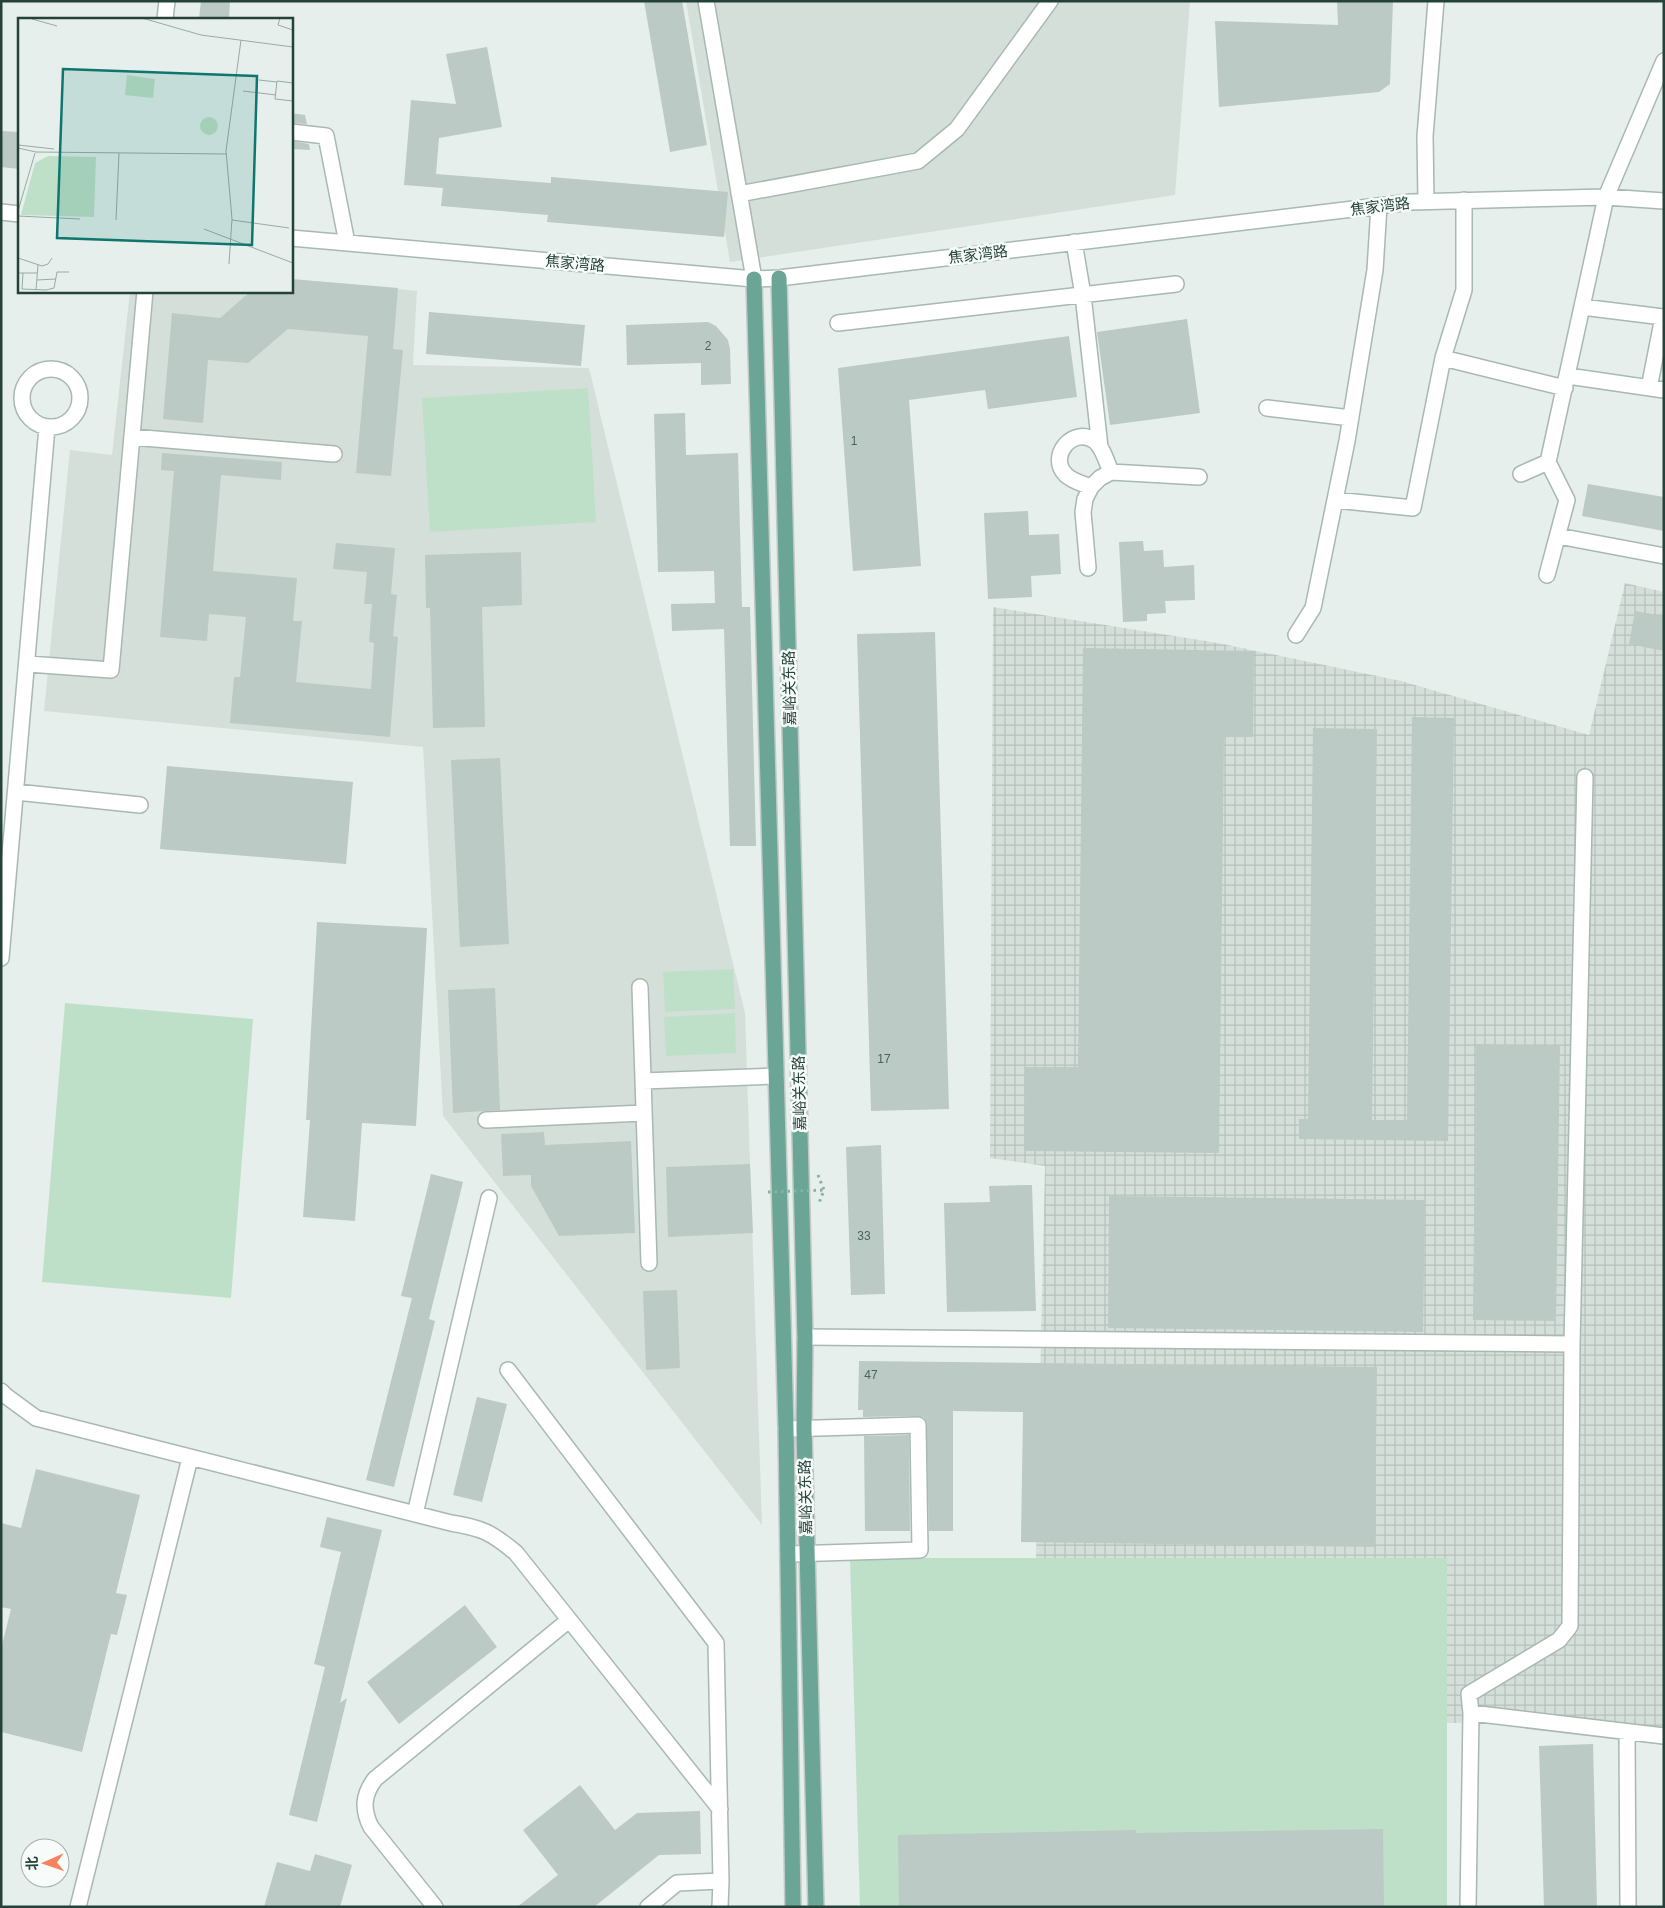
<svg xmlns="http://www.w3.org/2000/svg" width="1665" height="1908" font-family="Arial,'Noto Sans SC',sans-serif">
<defs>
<pattern id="industrial-grid" width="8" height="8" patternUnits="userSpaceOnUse" patternTransform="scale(1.25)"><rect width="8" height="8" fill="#d4dfda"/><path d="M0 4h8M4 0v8" fill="none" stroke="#b6c1bc"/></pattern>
</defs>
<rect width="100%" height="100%" fill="#e6efeb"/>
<path fill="#d4dfda" d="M686,1H1190L1175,195L730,262Z
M291,279L417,291L413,365L589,368L745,1013L762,1525L443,1116L423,747L44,711L70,450L112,455L130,291H291Z"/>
<path fill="url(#industrial-grid)" d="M1625,583L1664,592V1745L1491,1723H1447V1558H1036L1045,1166L990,1158L993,607L1218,643L1401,681L1589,735Z"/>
<path fill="#bfe0c8" d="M588,388L596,522L430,532L422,398Z
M733,969L735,1009L665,1012L663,972Z
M65,1003L253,1019L231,1298L42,1282Z
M735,1013L736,1053L666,1056L664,1017Z
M850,1558H1447V1907H860Z"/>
<path fill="#bbcac4" d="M201,1H230L229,19H199Z
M644,1H682L707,145L670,152Z
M1337,1H1393L1390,84L1379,92L1219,107L1215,21L1338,25Z
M487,47L502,127L439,138L436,174L551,183V177L728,192L724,237L547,222L548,215L441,206L443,188L404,185L411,100L456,104L446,54Z
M291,113L305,115L307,124L291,123Z
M1,131L19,132V169L1,167Z
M291,141L309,144L310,150L291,149Z
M291,279L398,288L393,349L403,350L391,476L356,473L368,336L288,329L248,363L208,360L203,423L163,419L172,313L220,318L251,291H291Z
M429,312L585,325L581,366L426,354Z
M1187,319L1200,413L1110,425L1097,332Z
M708,322L716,326L728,340L730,349L731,384L701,385V363L627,365L626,325Z
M1069,336L1077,397L988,409L985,390L909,400L921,566L853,571L838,368Z
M685,413L686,455L738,453L742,607H750L756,846H730L724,629L672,631L671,604L715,603L714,571L658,572L654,414Z
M162,453L282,462L281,480L221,475L213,571L297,578L293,621H302L296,682L371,689L374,643L369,642L372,604H364L367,572L333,569L336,543L395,548L391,594L397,595L393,636L398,637L390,737L230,723L234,677H240L246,617L209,614L207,641L160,637L174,471L161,470Z
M1588,484L1664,497V531L1582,516Z
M1028,511L1029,535L1059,534L1061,574L1031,576L1032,597L988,599L984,513Z
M1143,541L1144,551L1163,550L1164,567L1194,565L1195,600L1165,601L1166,613L1147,614V621L1123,622L1119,542Z
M521,552L522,605L482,607L485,727L433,728L430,608H426L425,555Z
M1635,611L1664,616V651L1629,644Z
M935,632L949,1109L871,1111L857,634Z
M1083,648L1254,651L1253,737H1224L1219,1153L1024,1151L1025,1067H1078Z
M1412,717L1454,718L1448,1141L1299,1139V1119H1308L1313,728L1377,729L1372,1120H1407Z
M500,758L509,944L460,947L451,760Z
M167,766L353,782L346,864L160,849Z
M317,922L427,928L416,1126L362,1123L355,1221L303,1217L310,1120H306Z
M495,988L500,1110L453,1113L448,990Z
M1476,1044L1560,1046L1556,1321L1473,1320Z
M544,1132L545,1145L631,1141L635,1233L559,1236L531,1186V1175L503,1176L501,1134Z
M881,1145L885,1294L851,1295L846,1147Z
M750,1164L753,1233L668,1237L666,1167Z
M431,1174L463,1182L429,1319L435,1321L394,1487L366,1480L412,1298L401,1296Z
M1032,1185L1036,1311L947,1312L944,1203L990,1202L989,1186Z
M1109,1196L1425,1200L1423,1332L1108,1328Z
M677,1290L680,1368L646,1370L643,1291Z
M859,1361L1377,1367L1375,1547L1021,1542L1023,1412L953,1411V1531H929L926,1421L923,1417L918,1416L863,1417V1410H858Z
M477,1397L507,1404L482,1502L453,1495Z
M909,1435L910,1531H865L864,1436Z
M36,1469L140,1495L116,1593L127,1595L117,1635L111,1634L82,1752L1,1732V1649L11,1609L1,1607V1523L21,1528Z
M327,1517L382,1530L340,1703L347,1698L317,1822L289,1815L325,1667L314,1664L341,1552L320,1547Z
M465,1605L497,1647L399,1724L367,1682Z
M1593,1744L1597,1907H1544L1539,1746Z
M580,1785L615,1830L637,1813L700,1811L701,1854L659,1855L594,1907H517L558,1875L523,1830Z
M1383,1829L1384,1907H899L898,1835L1136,1830V1833Z
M315,1854L352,1865L340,1907H264L277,1862L310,1871Z"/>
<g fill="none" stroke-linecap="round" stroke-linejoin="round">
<g stroke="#a8b8b2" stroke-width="18">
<path id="minor" d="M706,1L754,279
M165,19L167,1
M291,132L326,136L347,243
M739,194L918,161L957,129L1050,1
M1426,201L1425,136L1436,1
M1,212L19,214
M291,238L754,279L779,278L1411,202L1606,197L1664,201
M1074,242L1083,295L1100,447
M1582,307L1663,317L1649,388
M838,323L1176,284
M1443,358L1565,388
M22 398a29 29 0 1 1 58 0a29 29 0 1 1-58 0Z
M1568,376L1664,390
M1267,408L1351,418
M132,437L334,454
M1521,474L1548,462L1606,197L1664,61
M1091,487C1083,484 1072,481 1066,475C1047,457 1073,425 1095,441C1103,448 1107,463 1111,472
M1335,500L1413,508L1443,358L1464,290V200
M1558,536L1664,556
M1088,568L1083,512L1085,499L1091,487L1100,478L1111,472L1199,477
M1547,575L1567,500L1548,462
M1296,635L1313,608L1347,441L1375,270L1379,206
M28,664L111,670L145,291
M16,792L140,805
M1,958L47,427
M640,987L649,1263
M643,1081L776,1076
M486,1120L644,1113
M805,1337L1572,1344L1570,1626L1559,1640L1469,1694L1471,1713L1468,1907
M1572,1344L1585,777
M508,1370L716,1643L721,1881L720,1907
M1,1391L6,1396L36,1418L451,1523C482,1528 491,1532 516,1553L720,1809
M786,1429L918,1425L920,1550L789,1554
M415,1514L489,1198
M1471,1713L1664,1736
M1627,1732L1628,1907
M78,1907L190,1458
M435,1907L371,1827C362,1809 363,1795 375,1779L569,1620
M648,1907L677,1883L721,1881"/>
</g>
<g stroke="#c2cac8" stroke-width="18">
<path id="major" d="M779,278L805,1337L804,1429L816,1907
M754,279L786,1429L793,1907"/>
</g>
<path stroke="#86b3a5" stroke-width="3" stroke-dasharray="2.5 4" stroke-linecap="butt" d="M818,1175L824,1190L819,1203"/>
<use href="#minor" stroke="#fff" stroke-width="15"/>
<use href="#major" stroke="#6aa596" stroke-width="15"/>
<path stroke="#86b3a5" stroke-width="3" stroke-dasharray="2.5 4" stroke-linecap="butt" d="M768,1192L824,1190"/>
</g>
<g text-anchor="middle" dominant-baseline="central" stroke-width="5" stroke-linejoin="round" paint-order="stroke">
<g font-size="12" fill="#4a645c">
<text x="708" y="346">2</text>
<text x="854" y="441">1</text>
<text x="884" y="1059">17</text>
<text x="864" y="1236">33</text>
<text x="871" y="1375">47</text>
</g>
<g font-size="15" fill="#24423a" stroke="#f7fbf9">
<text transform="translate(1380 206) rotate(-7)">焦家湾路</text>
<text transform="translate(978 254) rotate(-7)">焦家湾路</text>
<text transform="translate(575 263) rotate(5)">焦家湾路</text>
<text transform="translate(789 688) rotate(-91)">嘉峪关东路</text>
<text transform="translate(799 1093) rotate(-91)">嘉峪关东路</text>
<text transform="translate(805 1497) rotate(-91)">嘉峪关东路</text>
</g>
</g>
<g transform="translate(18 18)">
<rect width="275" height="275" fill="#e6efeb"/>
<path d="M109,57L137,61L135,80L107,77ZM182 108a9 9 0 1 1 18 0a9 9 0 1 1-18 0ZM30,138L78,139L76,199L3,197L17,145Z" fill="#bfe0c8"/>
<path fill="none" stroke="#98aaa4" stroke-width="1" d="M124,0L183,17L275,29M262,0L260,7L275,12M14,1L39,8M241,62L259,64M275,65L259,63L257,81L275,83M225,73L258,77M0,127L36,131M0,130L18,134L208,136M0,193L17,135M0,198L62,201M98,202L101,135M214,202L271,210M186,211L275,245M0,240L24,248L30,246L34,240M211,246L214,201L208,133L223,22M0,255H19M5,255L4,271L28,272L36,270L39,254H51M19,262L38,261M18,272L20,247"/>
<path fill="#0f766e" fill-opacity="0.15" stroke="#0f766e" stroke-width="2.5" d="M45,51L239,58L234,227L39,220Z"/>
<rect width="275" height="275" fill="none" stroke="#24423a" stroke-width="2.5"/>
</g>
<rect width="1665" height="1908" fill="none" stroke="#24423a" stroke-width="5"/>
<g transform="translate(45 1863) rotate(268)"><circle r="24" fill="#f7fbf9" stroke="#a3b1ad"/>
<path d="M0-4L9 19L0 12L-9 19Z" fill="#f4845f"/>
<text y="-8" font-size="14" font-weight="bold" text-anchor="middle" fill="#24423a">北</text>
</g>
</svg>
